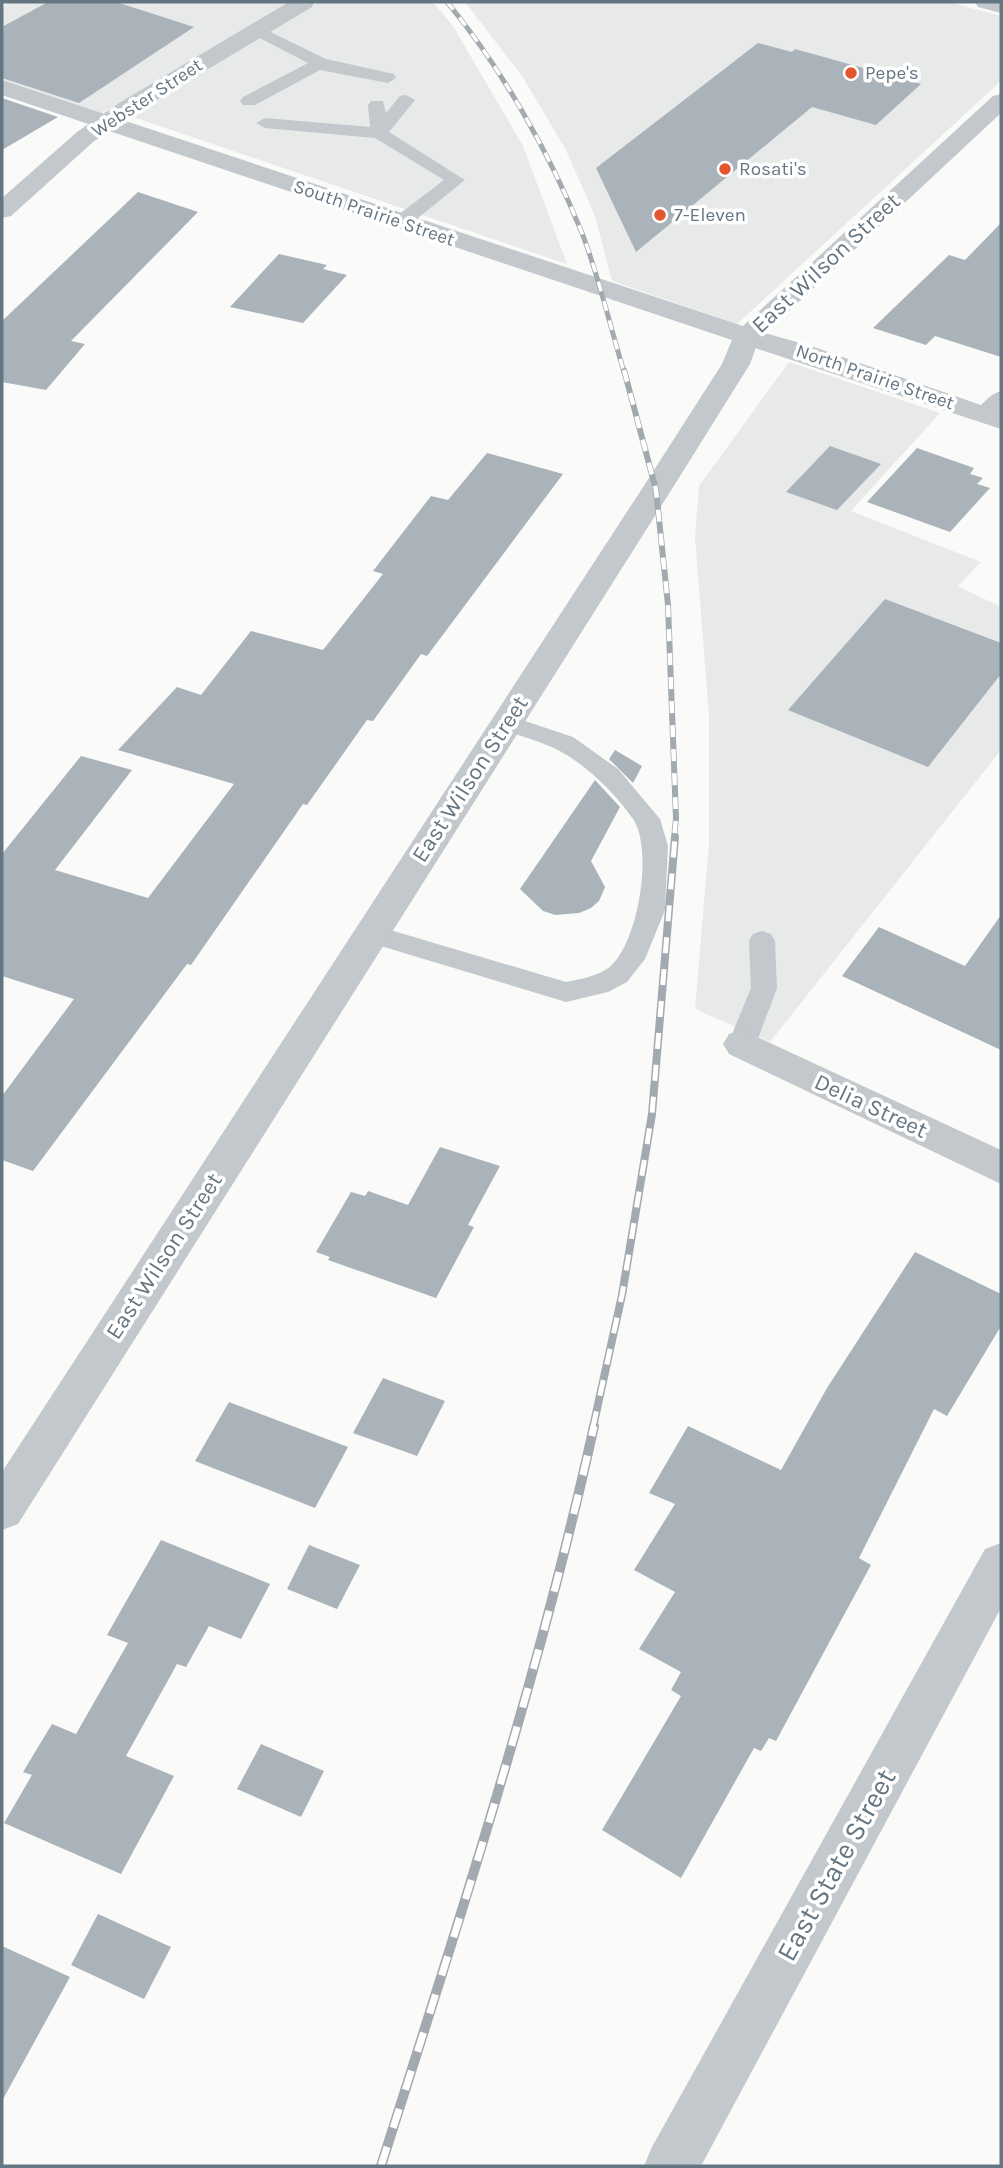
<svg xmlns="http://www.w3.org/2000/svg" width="1003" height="2168" font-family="Karla,sans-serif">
<rect width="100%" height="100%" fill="#fafaf8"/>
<path fill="#e8e9e9" d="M10,2H291L99,115L2,82V7Z
M320,2H433L453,26L523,146L567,264L130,116Z
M465,2H949L1001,16V81L737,324L612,281L595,216L565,148L522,76Z
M789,362L940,413L851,511L981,562L958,586L1001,607V750L770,1042L695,1009L709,843V716L695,537L699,486Z"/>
<path fill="#aab3b9" d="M48,2H116L194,27L79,103L2,78V27Z
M758,43L792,52L795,49L921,84L876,125L812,107L636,252L596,168Z
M2,98L58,117L2,150Z
M138,192L198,212L71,341L85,344L46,390L2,382V321Z
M1001,223V357L935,336L926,345L873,328L949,255L965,260Z
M279,254L327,265L323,269L347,275L303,323L230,307Z
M830,446L881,464L837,510L786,492Z
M917,448L974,468L970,474L983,478L977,484L990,488L950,532L867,502Z
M487,453L563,474L427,656L421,654L373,721L367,720L307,805L303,804L191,965L187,964L33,1171L2,1160V1096L74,999L2,976V854L81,756L132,770L55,870L148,898L234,784L118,750L177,687L201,695L251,631L323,650L383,574L373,571L431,496L448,500Z
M885,599L1001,643V674L928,767L788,710Z
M615,750L642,766L633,783L609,759Z
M595,780L620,807L591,861L605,887L599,901L591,908L579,913L555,915L543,911L520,889Z
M1001,915V1050L842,976L879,927L965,966Z
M440,1147L500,1166L468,1225L474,1227L436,1298L328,1260L330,1257L316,1252L351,1192L365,1196L368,1191L408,1205Z
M915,1252L1001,1294V1326L947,1416L934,1409L859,1558L871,1565L776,1741L769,1738L761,1751L754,1748L681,1878L602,1830L681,1696L671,1690L681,1672L639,1649L675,1592L634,1570L675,1504L649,1493L688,1426L781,1470L827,1388Z
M383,1378L445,1401L417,1456L353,1433Z
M229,1402L348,1447L315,1508L195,1461Z
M161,1540L270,1584L241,1639L209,1626L186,1667L177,1664L126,1756L174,1776L121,1874L4,1823L32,1775L23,1772L52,1724L76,1734L128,1643L107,1635Z
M309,1545L360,1565L337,1609L287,1589Z
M261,1744L324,1771L301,1817L237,1789Z
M98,1914L171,1947L144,1999L71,1965Z
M2,1946L70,1977L2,2101Z"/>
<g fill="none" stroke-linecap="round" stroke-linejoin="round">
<path fill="#c3c8cc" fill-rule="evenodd" d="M256,25L326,59L394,74L396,78L388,83L320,70L255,105H243L240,101L243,97L308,63L250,33L248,30Z
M406,95L415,100L389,132L465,180L408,226L401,228L392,222L394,218L444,180L375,138L265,128L256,123L265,118L370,127L368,105L371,101H383L386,113L400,96Z
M1001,391V409L991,419H977L974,415C980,405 990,394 1001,391Z
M507,715L573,737L618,769L660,819L668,846L665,910L645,959L627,982L608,992L566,1002L361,940L357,933L361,926L370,924L566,982C580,979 594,977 607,969C638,948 654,849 633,819C614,792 585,763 554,748C537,740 517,735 499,729L495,723L499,717Z
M762,931L771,934L775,941L777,988L756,1044L752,1051L742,1054L732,1051L728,1044L751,988L749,941L753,934Z"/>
<path fill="#c3c8cc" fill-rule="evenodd" d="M289,2H315L312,7L135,113L93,142L11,216L2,218V198L77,132L119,103Z
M975,2H1001V13L978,7Z
M747,328L811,346L1001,412V429L737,342L733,336L737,330Z
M742,1030L1001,1150V1184L729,1054L723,1044L729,1034Z
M1001,1543V1608L701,2166H644L652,2147L985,1549Z"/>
<path fill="#c3c8cc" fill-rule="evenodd" d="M2,80L743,326L993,96L1001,94V113L759,339L750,364L677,481L18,1524L2,1530V1472L647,481L722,364L732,340L2,95Z"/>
<g stroke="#a2aab0" stroke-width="5">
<path id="rail-far3" d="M447,2C501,67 550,154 582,233C599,277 610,326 624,372"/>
</g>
<g stroke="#a2aab0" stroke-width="6">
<path id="rail-far2" d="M624,370L656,490L668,605L676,818L674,839"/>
</g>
<g stroke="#a2aab0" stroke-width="8">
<path id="rail-far1" d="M593,1427L622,1295L652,1114L675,837"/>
</g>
<g stroke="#a2aab0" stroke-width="10">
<path id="rail" d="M381,2166C459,1921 539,1677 594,1426"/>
</g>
<use href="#rail-far3" stroke="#fff" stroke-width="3.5" stroke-dasharray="10" stroke-linecap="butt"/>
<use href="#rail-far2" stroke="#fff" stroke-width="4.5" stroke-dasharray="12" stroke-linecap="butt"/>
<use href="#rail-far1" stroke="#fff" stroke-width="5" stroke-dasharray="16" stroke-linecap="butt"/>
<use href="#rail" stroke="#fff" stroke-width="7" stroke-dasharray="20" stroke-linecap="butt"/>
</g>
<g fill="#e4572e" stroke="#fff" stroke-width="2.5">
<circle cx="851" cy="73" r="7"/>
<circle cx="725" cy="169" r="7"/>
<circle cx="660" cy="215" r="7"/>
</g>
<g text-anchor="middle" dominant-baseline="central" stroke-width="7" stroke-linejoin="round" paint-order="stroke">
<g font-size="19" fill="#657683" stroke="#fff" text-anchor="start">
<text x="865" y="73">Pepe's</text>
<text x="739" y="169">Rosati's</text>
<text x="674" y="215">7-Eleven</text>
</g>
<g font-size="19" fill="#657683" stroke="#fff">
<text transform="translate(147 98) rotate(-33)">Webster Street</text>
<text transform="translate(374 213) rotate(19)">South Prairie Street</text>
<text transform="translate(875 377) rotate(19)">North Prairie Street</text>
</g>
<g font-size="23" fill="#657683" stroke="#fff">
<text transform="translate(826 263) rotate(-43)">East Wilson Street</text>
<text transform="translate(470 779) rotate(-57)">East Wilson Street</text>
<text transform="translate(871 1106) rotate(25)">Delia Street</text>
<text transform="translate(164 1256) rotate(-57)">East Wilson Street</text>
</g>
<g font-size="28" fill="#657683" stroke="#fff">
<text transform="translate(836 1865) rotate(-61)">East State Street</text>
</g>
</g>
<rect width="1003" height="2168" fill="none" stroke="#657683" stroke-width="7"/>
</svg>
